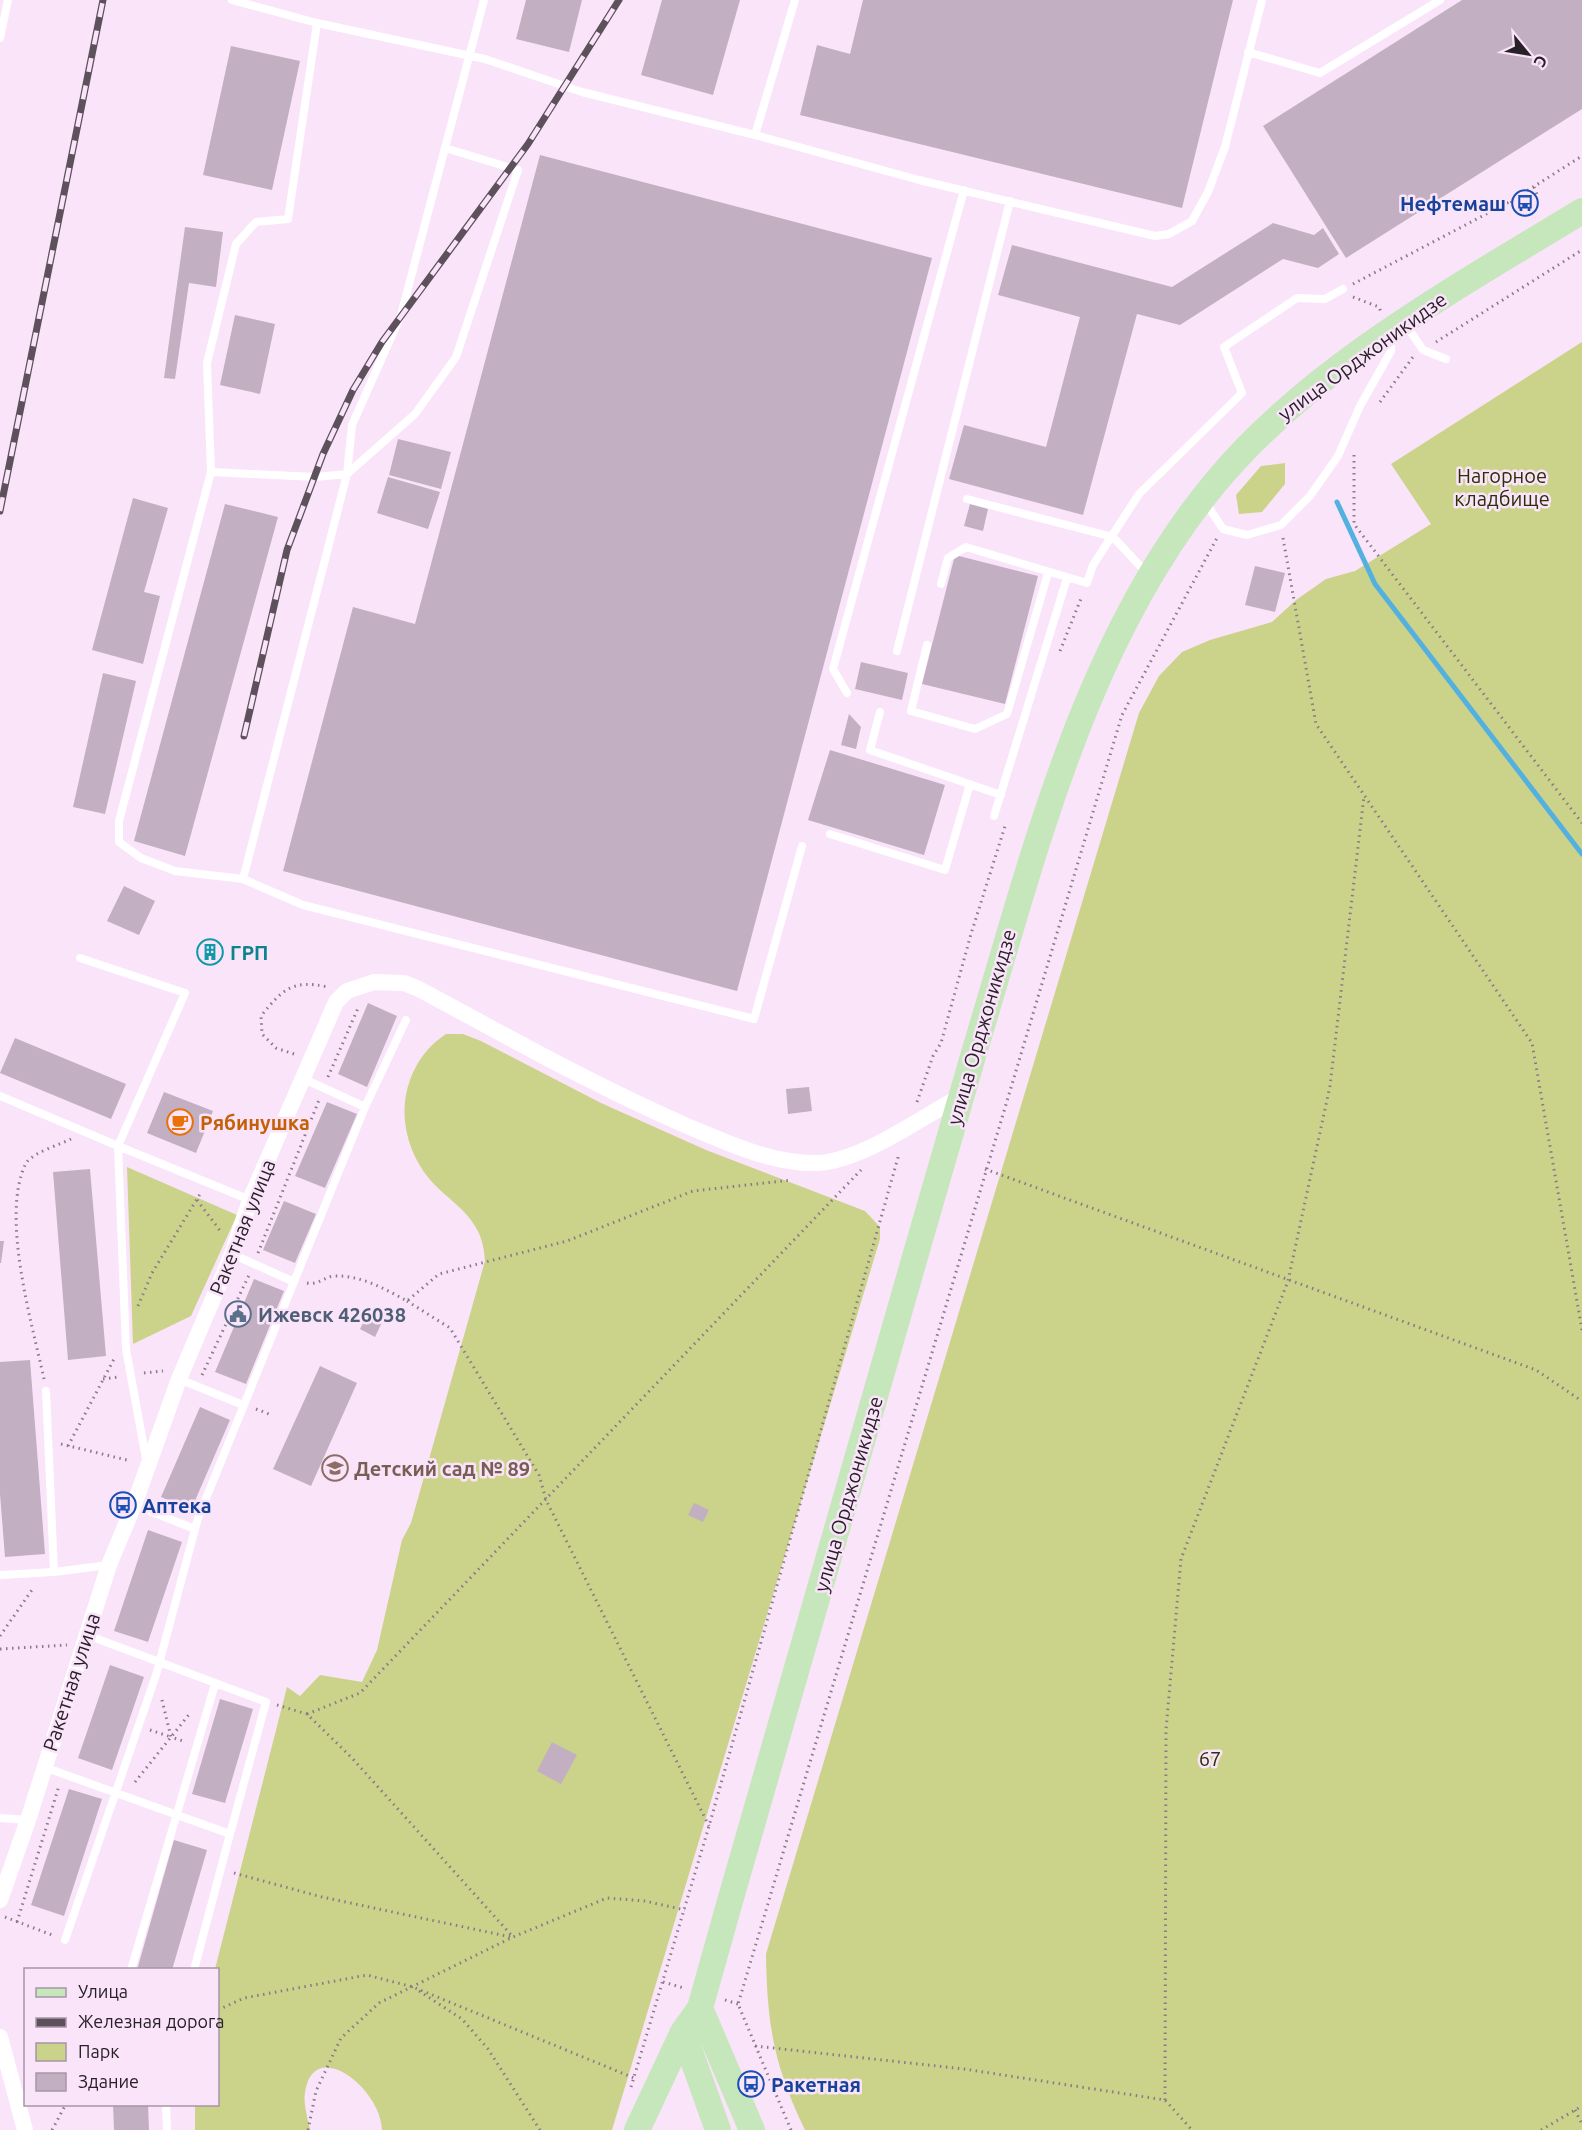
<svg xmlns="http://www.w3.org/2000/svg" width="1582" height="2130" font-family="Ubuntu,sans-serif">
<rect width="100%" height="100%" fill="#fae4f9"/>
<path fill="#cbd38a" d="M1582,342V2130H805C774,2066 767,2025 766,1954L1139,713L1159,676L1182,652L1210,640L1272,622L1296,600L1326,579L1355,571L1431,524L1391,464Z
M1285,463V484L1262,512L1239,514L1236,495L1261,466Z
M446,1034H463L481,1041L601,1103L706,1150L865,1211L880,1227V1239L612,2130H382C381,2088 313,2035 305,2093C303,2104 308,2119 310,2130H195V2105L218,2104V1970L215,1969L287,1687L300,1696L320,1675L362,1682L377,1650L402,1540L411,1523L485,1261C484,1248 482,1237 475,1226C466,1210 446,1197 433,1183C408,1156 397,1115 410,1080C418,1060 427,1047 446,1034Z
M127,1167L237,1215L191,1316L133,1344Z"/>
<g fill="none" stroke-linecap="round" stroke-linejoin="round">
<path stroke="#54b0df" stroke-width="5" d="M1337,502L1375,584L1582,854"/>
</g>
<path fill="#c3afc2" d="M526,0H582L569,52L516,39Z
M662,0H740L713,95L641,75Z
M863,0H1233L1182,208L800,115L817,45L850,54Z
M1462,0H1582V109L1346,258L1263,126Z
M231,46L300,61L272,190L203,175Z
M540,155L932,258L737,991L283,871L353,607L415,624Z
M1273,223L1314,235L1323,228L1339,254L1318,268L1283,259L1180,325L1137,314L1083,515L949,479L964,425L1046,447L1080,317L998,295L1012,245L1172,287Z
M185,227L223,232L216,287L189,283L175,379L164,378Z
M235,315L275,324L260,394L220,385Z
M398,439L451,452L441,489L389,475Z
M388,477L440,492L428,529L377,513Z
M133,498L168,508L144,592L160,596L143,664L92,650Z
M225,504L278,517L185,856L134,841Z
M970,504L988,509L983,531L964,526Z
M955,555L1038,576L1005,704L922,684Z
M1255,566L1285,573L1275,612L1245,605Z
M861,662L908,673L902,700L855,689Z
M103,673L136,681L105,814L73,807Z
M849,714L861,727L856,749L841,745Z
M830,750L945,785L924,855L808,820Z
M124,886L155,901L139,935L107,921Z
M203,941L222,949L216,963L198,955Z
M368,1003L397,1016L367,1087L338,1074Z
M15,1038L126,1084L111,1119L0,1073Z
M809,1087L812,1111L788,1114L786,1089Z
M164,1092L213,1111L196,1153L147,1133Z
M327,1102L357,1114L325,1188L295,1176Z
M90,1169L106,1356L68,1360L53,1172Z
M284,1201L316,1214L295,1263L263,1250Z
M0,1241H4L1,1263H0Z
M254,1279L284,1291L246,1384L215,1372Z
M368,1313L383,1320L375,1337L360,1329Z
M30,1360L45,1554L5,1557L0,1494V1362Z
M320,1366L357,1383L311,1486L273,1469Z
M200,1407L230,1420L191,1510L161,1497Z
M694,1503L709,1510L703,1522L688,1515Z
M148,1530L182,1542L148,1642L114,1631Z
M110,1665L144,1677L112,1770L78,1758Z
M220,1699L253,1709L225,1803L192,1794Z
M552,1742L577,1755L561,1784L537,1771Z
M69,1789L102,1799L64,1916L31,1905Z
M174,1840L207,1850L172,1970H137Z
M113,2104H148L149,2130H114Z"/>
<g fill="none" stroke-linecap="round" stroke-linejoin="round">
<path stroke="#897a88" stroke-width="3" stroke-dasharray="1.5 4.5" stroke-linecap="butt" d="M1534,187L1538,197
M1511,201L1516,212
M1353,284L1511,201L1582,156
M1353,297L1379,307L1381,312
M1436,342L1582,250
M1380,402L1413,357
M1354,455V524L1582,823
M1283,538L1316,724L1532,1043L1582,1330
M1060,651L1082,596
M294,1054L276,1048L262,1034L261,1016C282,990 292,979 328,987
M328,1077L359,1006
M917,1102L933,1056L941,1043L971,934L1006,823
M985,1169L1536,1370L1582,1401
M197,1200L221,1232
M258,1253L319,1100
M307,1283C319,1285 324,1277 334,1276C361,1275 385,1289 407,1301L439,1274L567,1241L693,1191L792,1180
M407,1301L450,1328L539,1475L546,1500L709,1826
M138,1306L152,1273L200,1194
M144,1373L163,1371
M202,1375L249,1275
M44,1379C32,1323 0,1215 26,1163C34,1152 59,1145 71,1139
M103,1379L119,1377
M256,1409L269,1414
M61,1444L131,1461
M68,1446L114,1359
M0,1636L34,1587
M0,1649L67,1645
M162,1700L171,1737L186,1742
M277,1705L307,1714L352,1758L513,1937
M307,1714L360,1693L861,1170
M150,1730L171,1737
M135,1782L191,1712
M234,1873L322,1897L511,1937
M5,1917L52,1935
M17,1922L59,1786
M663,1982L684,1988
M419,1991L462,2019L488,2049L540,2130
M725,2000L738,2004
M218,2010L244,1998L367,1975L413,1987L634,2078
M755,2046L964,2069L1165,2100L1192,2130
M631,2087L709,1826L899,1154
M1165,2100L1166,1730L1181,1559L1288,1281L1330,1086L1364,796
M1575,2110L1582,2124
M52,2130L66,2104
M308,2130L316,2091L341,2038L379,2003L513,1937L607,1898L645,1901L685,1910
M791,2130L738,2004L1122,715L1217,538
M1541,2130L1582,2106"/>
<path stroke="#fff" stroke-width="8" d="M232,0L317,23L485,59L582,92L755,135
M795,0L755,135L919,180L1155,236L1169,234L1192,221L1208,192L1225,147L1262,0
M317,23L288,219L256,222L236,244L207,363L211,472L315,477L347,474L352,425L401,315L484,0
M0,38L8,0
M1248,52L1320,73L1440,0
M1406,325L1423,350L1446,359
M211,472L119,821V842L141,858L175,871L243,879L303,905L754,1019L802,846
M967,499L1113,537L1140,566L1149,572
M1210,501L1209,508L1223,529L1247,535L1281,525L1310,496L1338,456L1360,406L1391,351V335
M941,584L948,558L966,547L1087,583L1093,565L1139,494L1242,393L1224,347L1297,298L1325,299L1343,289
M927,645L911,711L975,729L1007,714L1048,573
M897,651L1010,201
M847,693L833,669L964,190
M880,712L870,750L1001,795
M994,816L1067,578
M830,834L945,870L970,784
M243,879L347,474L415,414L456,357L518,170L445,148
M302,1078L365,1107
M0,1096L118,1146L185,993L80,958
M232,1254L292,1281
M179,1379L243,1405
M146,1459L126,1349L118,1146L250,1200
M134,1505L195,1529
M54,1572L109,1565
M0,1575L54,1572L46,1391
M87,1635L266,1702L230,1834
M44,1767L230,1834L194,1970
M0,1818L28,1820
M65,1940L156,1675L198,1518L365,1107L406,1020
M131,1970L215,1684
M166,2104L167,2130"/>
<path stroke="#fff" stroke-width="16" d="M0,1900L28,1820L109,1565L134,1505L179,1379L232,1254L250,1200L336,1002L347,991L374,982L404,983L419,989C508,1037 595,1086 687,1126C728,1143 772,1164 817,1163C862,1161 921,1118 961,1096
M0,2037L25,2130"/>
<path stroke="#c6e6bc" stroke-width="26" d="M700,2008L752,2130
M683,2032L718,2130
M637,2130L683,2032L700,2008C772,1750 848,1493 921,1236C949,1138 977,1042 1006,945C1053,785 1107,613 1215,483C1310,368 1456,288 1582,211"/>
<g stroke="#5d515c" stroke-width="7">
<path id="rail" d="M0,511L103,0
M244,736L287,550L323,454L353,390L382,342L528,144L619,0"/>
</g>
<use href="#rail" stroke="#fae4f9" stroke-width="4.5" stroke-dasharray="14" stroke-linecap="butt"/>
</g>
<defs>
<g id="bus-ring" transform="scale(1.35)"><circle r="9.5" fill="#fae4f9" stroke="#1a4fb4" stroke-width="1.5"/><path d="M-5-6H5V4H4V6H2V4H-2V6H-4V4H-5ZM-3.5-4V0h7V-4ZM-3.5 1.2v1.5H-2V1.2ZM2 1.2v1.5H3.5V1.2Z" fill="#1a4fb4"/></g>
<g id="building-ring" transform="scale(1.35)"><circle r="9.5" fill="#fae4f9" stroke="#0f9aa8" stroke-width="1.5"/><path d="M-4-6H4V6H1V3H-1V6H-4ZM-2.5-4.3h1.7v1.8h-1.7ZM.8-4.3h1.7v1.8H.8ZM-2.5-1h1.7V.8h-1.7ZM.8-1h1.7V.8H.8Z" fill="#0f9aa8"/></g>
<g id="cafe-ring" transform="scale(1.35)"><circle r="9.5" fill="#fae4f9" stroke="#e8710a" stroke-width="1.5"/><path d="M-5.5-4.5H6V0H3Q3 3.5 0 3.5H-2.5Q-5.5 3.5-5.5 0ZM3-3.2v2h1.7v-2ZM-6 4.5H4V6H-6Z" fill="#e8710a"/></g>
<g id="civic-ring" transform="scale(1.35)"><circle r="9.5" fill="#fae4f9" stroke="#5c6f8a" stroke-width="1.5"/><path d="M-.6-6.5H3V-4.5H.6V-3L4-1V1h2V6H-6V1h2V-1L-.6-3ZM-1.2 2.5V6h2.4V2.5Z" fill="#5c6f8a"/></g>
<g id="school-ring" transform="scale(1.35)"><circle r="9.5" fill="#fae4f9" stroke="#8d6e63" stroke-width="1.5"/><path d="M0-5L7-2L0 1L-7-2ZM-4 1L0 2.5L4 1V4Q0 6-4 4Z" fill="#8d6e63"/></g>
</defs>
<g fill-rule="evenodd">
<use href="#bus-ring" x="1525" y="203"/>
<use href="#building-ring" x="210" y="952"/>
<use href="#cafe-ring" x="180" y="1122"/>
<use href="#civic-ring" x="238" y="1314"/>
<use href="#school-ring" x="335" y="1468"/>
<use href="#bus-ring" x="123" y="1505"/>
<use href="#bus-ring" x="751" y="2084"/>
</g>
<g text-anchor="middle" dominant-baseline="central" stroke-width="5" stroke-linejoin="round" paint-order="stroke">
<g font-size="20" font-weight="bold" fill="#164399" stroke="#fae4f9" text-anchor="start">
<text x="1506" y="203" text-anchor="end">Нефтемаш</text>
<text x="142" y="1505">Аптека</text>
<text x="771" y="2084">Ракетная</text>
</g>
<g font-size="20" fill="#292129" stroke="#fae4f9">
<text transform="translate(1362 356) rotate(-36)">улица Орджоникидзе</text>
<text transform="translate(981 1027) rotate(-74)">улица Орджоникидзе</text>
<text transform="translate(242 1227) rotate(-68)">Ракетная улица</text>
<text transform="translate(848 1494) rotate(-74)">улица Орджоникидзе</text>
<text transform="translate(71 1682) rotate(-72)">Ракетная улица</text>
</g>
<g font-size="20" fill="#2c2f09" stroke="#fae4f9">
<text x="1502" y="475">Нагорное<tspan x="1502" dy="23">кладбище</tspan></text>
<text x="1210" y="1758">67</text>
</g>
<g font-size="20" font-weight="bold" fill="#0d838f" stroke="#fae4f9" text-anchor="start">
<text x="230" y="952">ГРП</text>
</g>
<g font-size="20" font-weight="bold" fill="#c56008" stroke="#fae4f9" text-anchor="start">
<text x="200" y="1122">Рябинушка</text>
</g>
<g font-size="20" font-weight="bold" fill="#4e5e75" stroke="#fae4f9" text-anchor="start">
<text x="258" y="1314">Ижевск 426038</text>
</g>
<g font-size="20" font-weight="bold" fill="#785e54" stroke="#fae4f9" text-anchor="start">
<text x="354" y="1468">Детский сад № 89</text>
</g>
</g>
<rect x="24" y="1968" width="195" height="138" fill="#fae4f9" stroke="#a696a6" stroke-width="1.5"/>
<rect x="36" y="1988" width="30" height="9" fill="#c6e6bc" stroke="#a696a6" stroke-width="1.5"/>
<text x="78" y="1998" font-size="18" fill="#292129">Улица</text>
<rect x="36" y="2018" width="30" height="9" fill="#5d515c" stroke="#a696a6" stroke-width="1.5"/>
<text x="78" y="2028" font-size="18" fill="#292129">Железная дорога</text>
<rect x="36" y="2043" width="30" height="18" fill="#cbd38a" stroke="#a696a6" stroke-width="1.5"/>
<text x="78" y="2058" font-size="18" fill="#292129">Парк</text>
<rect x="36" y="2073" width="30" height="18" fill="#c3afc2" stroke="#a696a6" stroke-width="1.5"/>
<text x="78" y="2088" font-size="18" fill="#292129">Здание</text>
<g transform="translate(1528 54) rotate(120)" stroke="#fae4f9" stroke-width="4.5" paint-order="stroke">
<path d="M0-4.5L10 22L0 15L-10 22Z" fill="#292129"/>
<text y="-9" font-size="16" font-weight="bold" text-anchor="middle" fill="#292129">С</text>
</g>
</svg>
